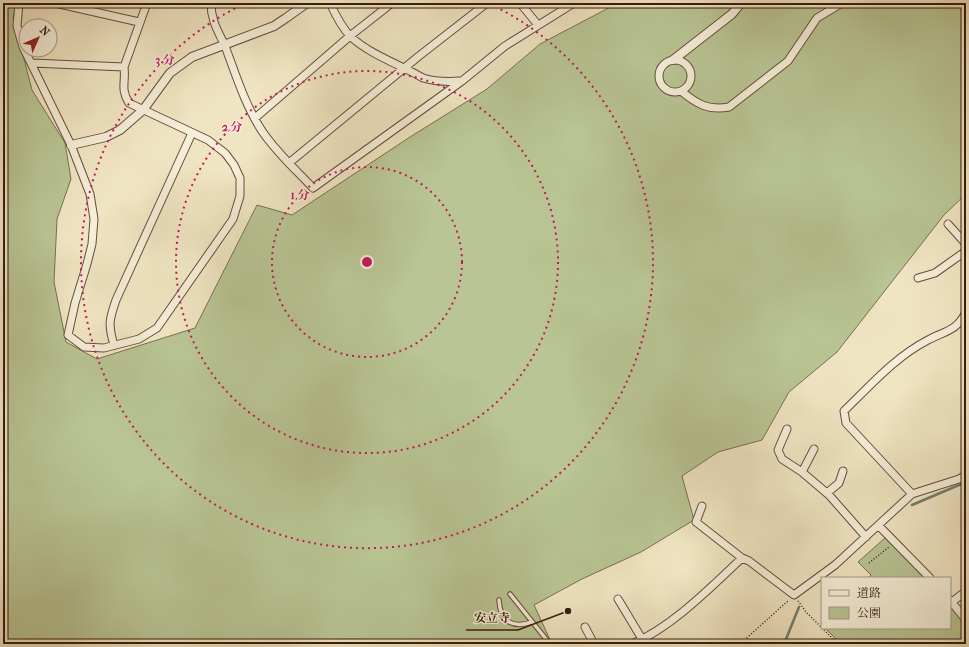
<svg xmlns="http://www.w3.org/2000/svg" width="969" height="647" font-family="'IM FELL French Canon','Noto Serif JP',serif">
<rect width="100%" height="100%" fill="#f0e5c3"/>
<filter id="stains"><feTurbulence type="fractalNoise" baseFrequency=".005" numOctaves="4"/><feColorMatrix values="0 0 0 0 .2 0 0 0 0 .09 0 0 0 0 .02 0 0 0 .5 -.17"/></filter>
<radialGradient id="worn" r=".72"><stop offset=".6" stop-color="#630" stop-opacity="0"/><stop offset="1" stop-color="#630" stop-opacity=".3"/></radialGradient>
<path fill="#b9c594" stroke="#787051" d="M3,3H17L13,17L32,90L65,143L71,179L57,219L54,282L66,342L97,359L195,328L257,205L292,215L410,137L487,89L540,44L618,3H680L727,7L737,3H966V194L944,215L837,352L789,392L762,440L718,452L682,476L694,520L641,552L582,579L534,605L552,644H3Z
M885,538L914,564L926,578H868L871,575L858,562Z
M950,605L966,622V639L962,644H841L825,628H950Z"/>
<g fill="none" stroke-linecap="round" stroke-linejoin="round">
<path stroke="#737d70" stroke-width="2.5" d="M912,505L966,482
M784,644L799,607"/>
<g stroke="#664d3b" stroke-width="5.5">
<path id="service" d="M510,594L550,644
M499,600C500,621 512,629 532,622"/>
</g>
<g stroke="#664d3b" stroke-width="9">
<path id="minor" d="M19,3L17,26L23,47L71,145L90,194L94,219L92,244L87,264L75,303L68,335L84,347L104,348L139,339L157,328L233,219L240,196V178L234,165L225,153L208,140L129,103C120,89 126,82 124,67L147,3
M55,3L139,22
M211,3C211,21 218,31 225,46C236,75 245,105 262,131C276,152 296,170 313,188L462,81L505,46L574,3
M330,3C335,14 342,28 351,37C371,55 399,64 423,78C436,82 447,82 460,81
M520,3L538,25
M659 76a16 16 0 1 1 32 0a16 16 0 1 1-32 0Z
M32,63L124,67
M681,91C697,104 708,111 729,107L788,61L817,18L842,3
M255,118L350,36L392,3
M289,163L419,56L487,3
M948,224L966,244
M918,278L935,273L966,251
M114,345C108,325 109,320 116,300L192,133
M787,429L778,450L782,459L802,472L829,495L866,537
M802,472L814,449
M827,493L839,483L843,471
M912,494L846,423L844,411C870,386 895,357 928,340C945,331 957,331 966,312
M702,506L696,522L742,558
M879,526L930,578
M618,599L642,639
M950,600L966,620
M952,602L966,591
M585,627L594,644
M632,644C672,627 710,588 742,558L749,561L794,595L835,565L912,494L959,479L966,475"/>
</g>
<g stroke="#664d3b" stroke-width="10">
<path id="tertiary" d="M673,60L732,14L741,3
M71,145L106,137L120,130L143,110L170,73L192,57L274,26L286,18L307,3"/>
</g>
<path stroke="#381a0e" stroke-width="1.5" stroke-dasharray="1 2" stroke-linecap="butt" d="M869,563L889,547
M798,601L806,612L838,644
M740,644L789,600"/>
<use href="#service" stroke="#f5eed8" stroke-width="3.5"/>
<use href="#minor" stroke="#f5eed8" stroke-width="7"/>
<use href="#tertiary" stroke="#f5eed8" stroke-width="8"/>
</g>
<g fill="none" stroke="#c2185b" stroke-width="2" stroke-dasharray="2 4">
<circle cx="367" cy="262" r="95"/>
<circle cx="367" cy="262" r="191"/>
<path d="M490 4A286 286 0 1 1 244 4"/>
</g>
<circle cx="367" cy="262" r="6" fill="#c2185b" stroke="#f5eed8" stroke-width="2"/>
<g font-size="12" text-anchor="middle" font-weight="bold" fill="#c2185b" stroke="#f5eed8" stroke-width="3" stroke-linejoin="round" paint-order="stroke">
<text x="165" y="64">3 分</text>
<text x="232" y="131">2 分</text>
<text x="300" y="199">1 分</text>
</g>
<path fill="none" stroke="#381a0e" stroke-width="1.5" d="M568 611L518 630H466"/>
<circle fill="#381a0e" stroke="#f5eed8" stroke-width="1.5" cx="568" cy="611" r="4"/>
<g font-size="12" text-anchor="middle" font-weight="bold" fill="#381a0e" stroke="#f5eed8" stroke-width="3" stroke-linejoin="round" paint-order="stroke">
<text x="492" y="622">安立寺</text>
</g>
<rect width="969" height="647" fill="none" stroke="#f0e5c3" stroke-width="16"/>
<rect x="4" y="4" width="961" height="639" fill="none" stroke="#381a0e" stroke-width="2"/>
<rect x="8" y="8" width="953" height="631" fill="none" stroke="#381a0e"/>
<rect x="821" y="577" width="130" height="52" fill="#f5eed8" stroke="#a99987"/>
<rect x="829" y="590" width="20" height="6" fill="#f5eed8" stroke="#a99987"/>
<text x="857" y="597" font-size="12" fill="#381a0e">道路</text>
<rect x="829" y="607" width="20" height="12" fill="#b9c594" stroke="#a99987"/>
<text x="857" y="617" font-size="12" fill="#381a0e">公園</text>
<g transform="translate(38 38) rotate(45)"><circle r="19" fill="#f5eed8" stroke="#a99987"/>
<path d="M0-3L7 15L0 10L-7 15Z" fill="#8f2418"/>
<text y="-6" font-size="11" font-weight="bold" text-anchor="middle" fill="#381a0e">N</text>
</g>
<rect width="100%" height="100%" filter="url(#stains)"/>
<rect width="100%" height="100%" fill="url(#worn)"/>
</svg>
